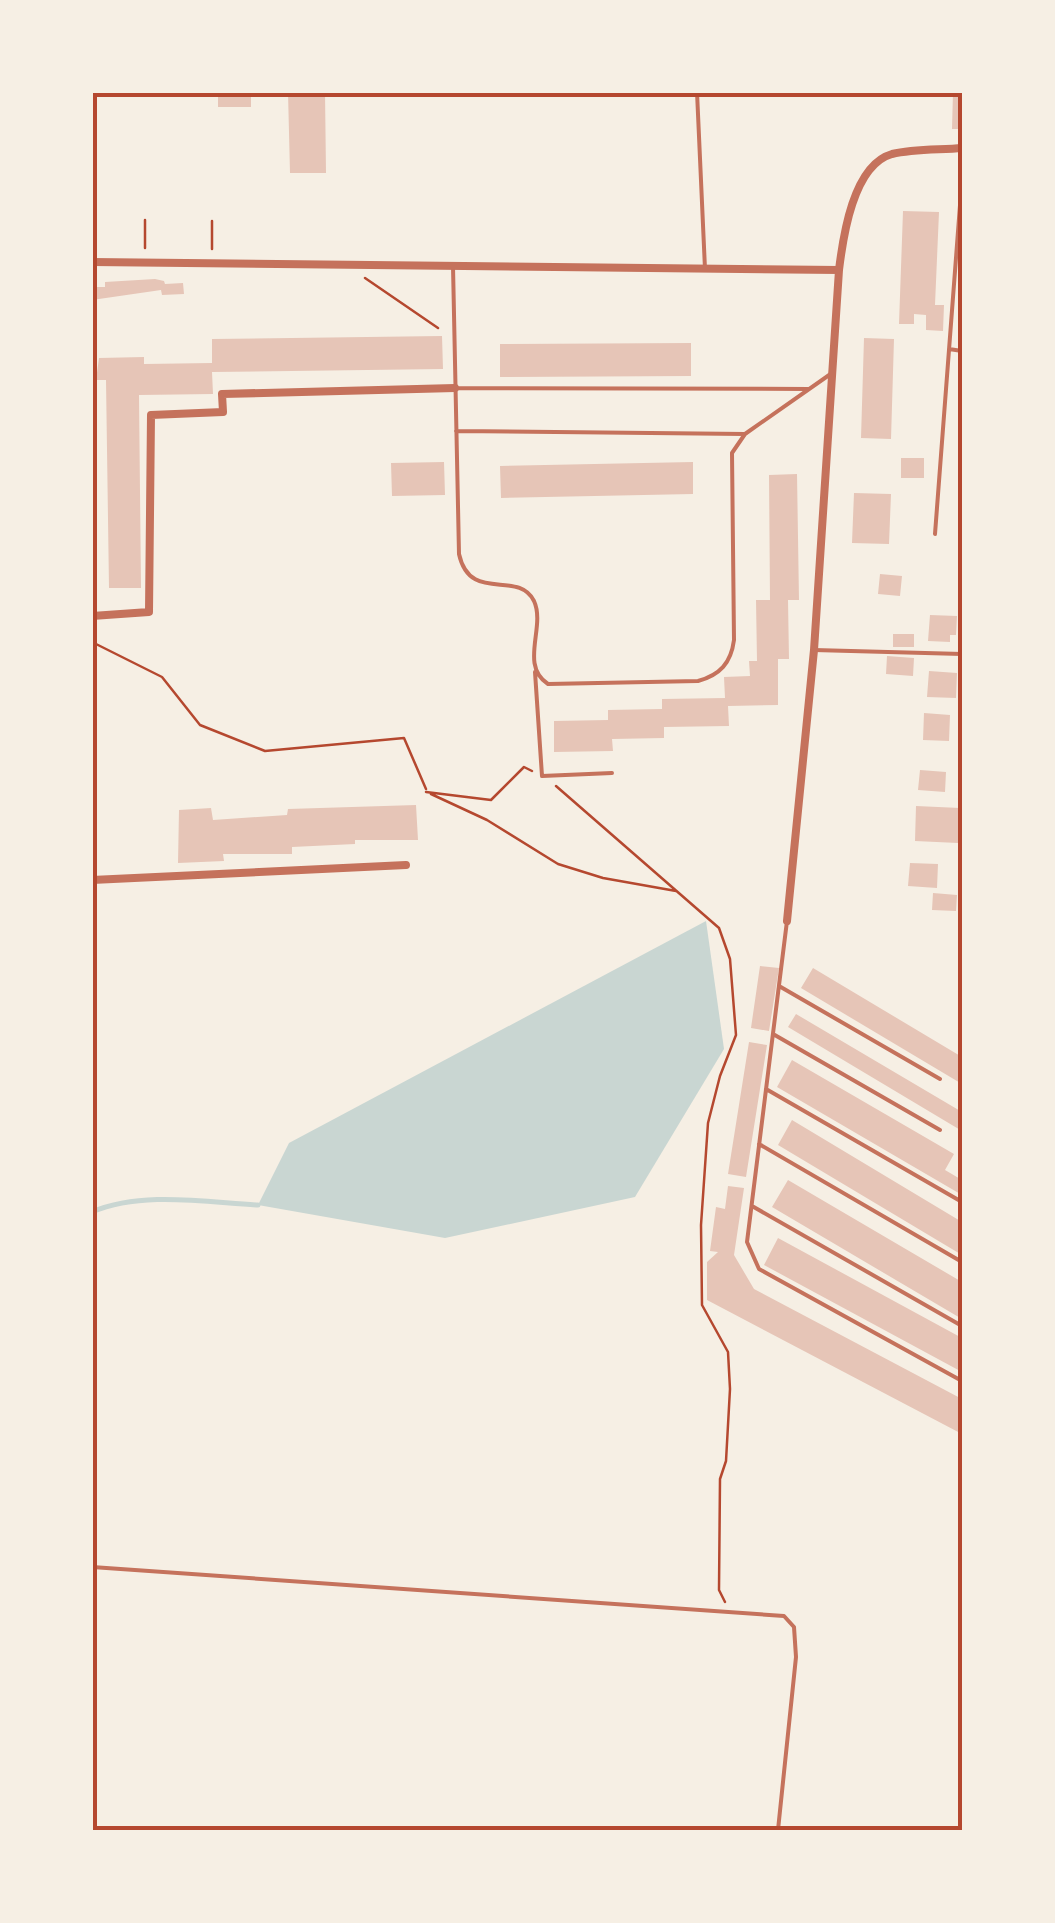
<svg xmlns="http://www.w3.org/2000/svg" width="1055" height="1923" font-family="Overpass,sans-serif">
<rect width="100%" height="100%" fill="#f6efe4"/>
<path fill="#c9d6d2" d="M706,921L724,1049L635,1197L445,1238L258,1205L289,1143Z"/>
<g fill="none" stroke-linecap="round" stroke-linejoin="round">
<path stroke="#c9d6d2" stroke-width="5" d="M92,1212C142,1191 204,1202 258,1205"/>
</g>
<path fill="#e6c5b7" d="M218,92H251V107H218Z
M288,92H325L326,173H290Z
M953,92H962V129H952Z
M903,211L939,212L935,305H944L943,331L926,330V315L914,314V324H899Z
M155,279L164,281L165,284L183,283L184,294L162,295L161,290L92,300V287H105V282Z
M442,336L443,369L212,372L213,394L139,395L141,588H109L106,380H96L99,358L144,357V364L212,363V339Z
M864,338L894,339L891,439L861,438Z
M691,343V376L500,377V344Z
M901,458H924V478H901Z
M444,462L445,495L392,496L391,463Z
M693,462V494L501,498L500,466Z
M797,474L799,600H788L789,659H778V705L728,706L729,726L664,727V738L612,739L613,751L554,752V721L608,720V710L662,709V699L725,698L724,677L750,676L749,661H757L756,600H770L769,475Z
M854,493L891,494L889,544L852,543Z
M880,574L902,576L900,596L878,594Z
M930,615L957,616L956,635H950V642L928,641Z
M893,634H914V647H893Z
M887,656L914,658L913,676L886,674Z
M929,671L957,673L956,698L927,697Z
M924,713L950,715L949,741L923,740Z
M920,770L946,772L945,792L918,790Z
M416,805L418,840H355V844L292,847V854H223L224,861L178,863L179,810L211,808L213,820L287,815L288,809Z
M916,806L960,808L958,843L915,841Z
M910,863L938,864L937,888L908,886Z
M933,893L957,895L956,911L932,910Z
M760,966L779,968L769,1031L751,1028Z
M813,968L962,1057V1084L801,988Z
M796,1014L962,1112V1131L788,1027Z
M749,1042L767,1045L746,1177L728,1174Z
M792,1060L954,1154L945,1170L962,1180V1195L777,1087Z
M792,1120L962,1222V1255L778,1145Z
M788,1180L962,1282V1319L772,1207Z
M728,1186L744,1188L734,1255L754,1289L962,1399V1434L707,1300V1262L718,1252L710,1251L716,1207L725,1209Z
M778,1238L962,1338V1372L764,1265Z"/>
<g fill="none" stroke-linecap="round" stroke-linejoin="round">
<path stroke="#b5482f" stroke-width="2.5" d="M145,220V248
M212,249V221
M365,278L438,328
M92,642L162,677L200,725L265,751L404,738L426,789
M556,786L719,928L730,959L736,1035L720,1076L708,1123L701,1225L702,1305L728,1352L730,1389L726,1461L720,1479L719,1590L725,1602
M426,792L491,800L524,767L532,771
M431,794L487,820L558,864L603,878L676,891"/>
<path stroke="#c5725c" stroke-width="4" d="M697,92L705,269
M453,266L459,554C470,604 518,569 534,601C546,627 519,665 548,684L698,681C720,675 731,663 734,640L732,453L745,434L832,373
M949,349L962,351
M455,388L809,389
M456,431L745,434
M935,534L962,179
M814,650L962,654
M535,672L542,776L612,773
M787,921L747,1242L759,1269L962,1381
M779,986L940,1079
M773,1034L940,1130
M766,1089L962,1202
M759,1144L962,1262
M752,1206L962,1326
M92,1567L784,1616L794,1627L796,1657L778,1830"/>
<path stroke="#c5725c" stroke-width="8" d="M92,262L839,270
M92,616L149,612L151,415L223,412L222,394L455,388
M92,880L406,865
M787,921L814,650L839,270C843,237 853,165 892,154C914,149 940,150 962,148"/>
</g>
<rect width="1055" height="1923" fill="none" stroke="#f6efe4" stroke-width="190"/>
<rect x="95" y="95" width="865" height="1733" fill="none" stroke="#b5482f" stroke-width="4"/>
</svg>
